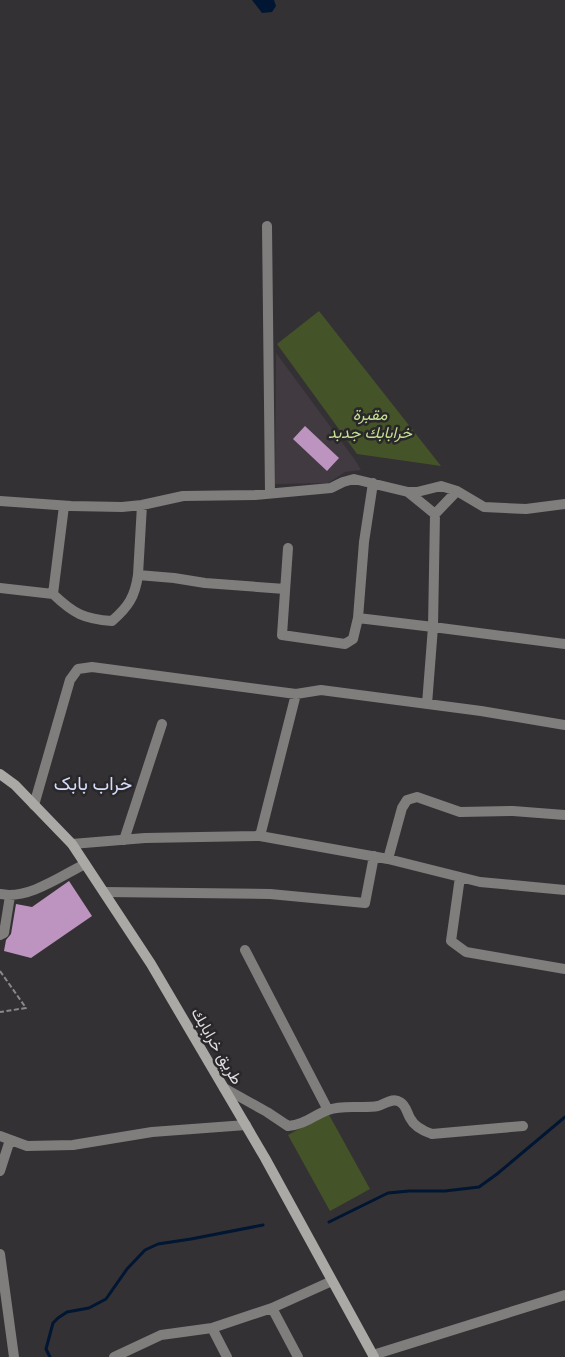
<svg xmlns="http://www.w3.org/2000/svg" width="565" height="1357" font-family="'Roboto Serif',Vazirmatn,serif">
<rect width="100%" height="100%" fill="#333134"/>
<path fill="#413a41" d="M276,353L355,460L361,470L345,472L328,483L275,484Z"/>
<path fill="#455328" d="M319,311L441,466L357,454L277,344Z
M328,1113L370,1189L330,1211L288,1135Z"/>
<path fill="#011632" d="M252,0H274L276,6L272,12L262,13Z"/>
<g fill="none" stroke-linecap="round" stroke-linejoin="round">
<path stroke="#011632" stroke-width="3" d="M329,1222L388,1193L409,1191H445L479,1187L497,1174L565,1117
M50,1357L46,1349L53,1323L58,1318L67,1312L89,1308L106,1299L127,1269L145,1250L158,1244L191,1239L263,1225"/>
</g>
<path fill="#bd94bf" d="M305,426L339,458L327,471L293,439Z
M69,881L92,916L31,958L4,951L6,940L11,934L16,904L32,907Z"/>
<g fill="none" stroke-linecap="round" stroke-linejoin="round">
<path stroke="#8a888a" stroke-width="2" stroke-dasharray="5 2.5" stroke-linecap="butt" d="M0,971L26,1008L0,1012"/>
<path stroke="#7f7e7c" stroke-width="10" d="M267,226L270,493
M373,483L364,542L358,618L433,627L427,704
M457,491L435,514L433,627L565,644
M408,492L435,514
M0,501L71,506L122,507L142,505L183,496L255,495L331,488L343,482L354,479L408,492H417L441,486L457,491L484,507L526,509L565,504
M64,506L53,594C74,614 84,619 112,621C128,607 135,597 138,575L174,578L205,583L285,589
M288,548L282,635L345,644L353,639L358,618
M138,575L142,505
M0,588L53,594
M34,805L70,680L78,669L92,667L296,694L321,690L481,711L565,725
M260,836L296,694
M124,840L162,724
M72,844L145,838L260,836L388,859L480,882L565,890
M388,859L402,808L407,800L417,797L460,812L513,811L565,815
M460,877L451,941L466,952L565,969
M104,892L270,894L365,903L374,856
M0,894C28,900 61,876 85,864
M0,935L4,933L10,896
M245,950L328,1110
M224,1088L267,1112L288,1126C306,1124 312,1116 328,1110C344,1104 362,1109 378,1106C385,1104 393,1097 400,1102C406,1105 407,1113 410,1118C414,1126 423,1131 432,1134L523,1126
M0,1136L27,1146L73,1145L152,1132L246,1125
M0,1171L10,1140
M0,1254L14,1357
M272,1308L298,1357
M212,1328L227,1357
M373,1355L565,1295
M114,1357L161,1335L212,1328L272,1308L332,1281"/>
<path stroke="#aaa9a6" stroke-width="10" d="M0,774L15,785L72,844L151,964L265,1158L374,1357"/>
</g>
<g text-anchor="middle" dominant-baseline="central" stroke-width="5" stroke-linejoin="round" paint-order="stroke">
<g font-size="16" font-style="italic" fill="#c4df90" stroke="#29272a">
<text x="370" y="414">مقبرة<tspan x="370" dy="18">خرابابك جدبد</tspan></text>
</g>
<g font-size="16" fill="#dfdddf" stroke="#29272a">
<text transform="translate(217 1046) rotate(60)">طريق خرابابك</text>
</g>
<g font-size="19" fill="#d5ddfa" stroke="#29272a">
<text x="93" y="783">خراب بابک</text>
</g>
</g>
</svg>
